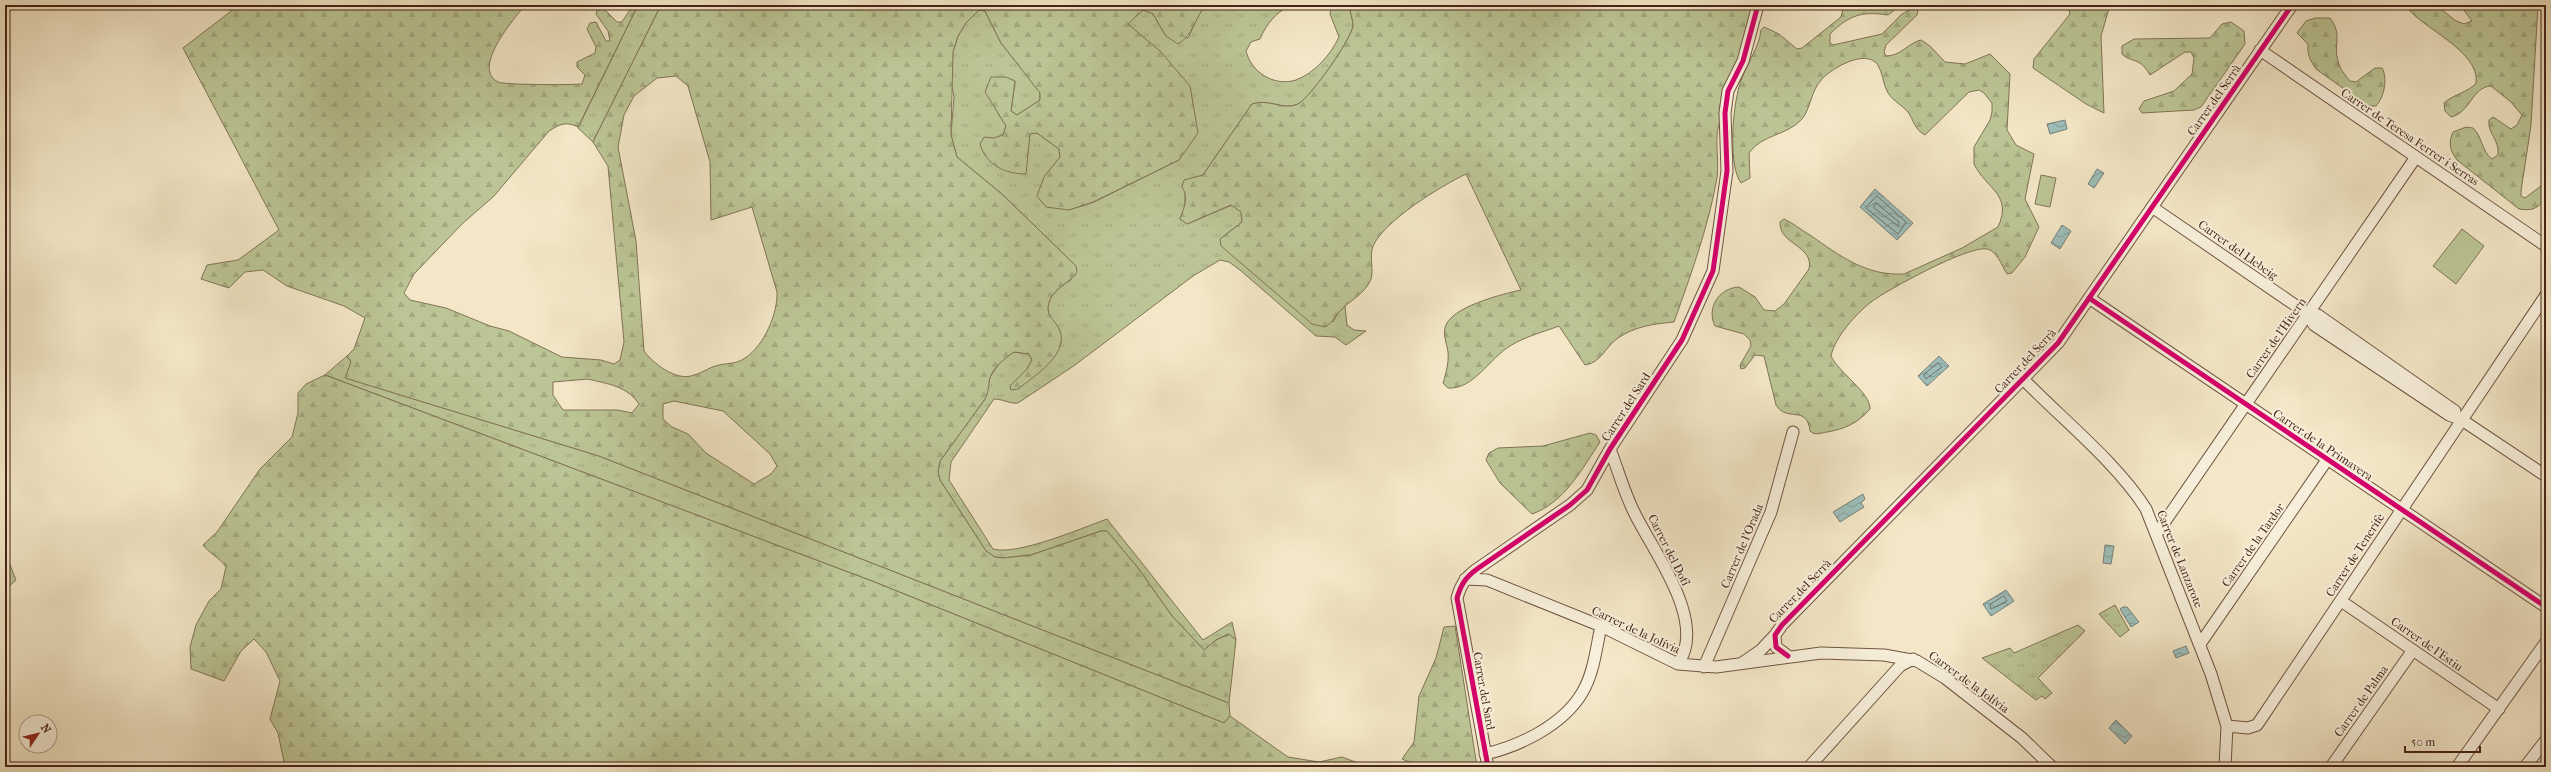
<svg xmlns="http://www.w3.org/2000/svg" width="2551" height="772" font-family="'IM FELL French Canon',serif">
<defs>
<pattern id="grass-tufts" width="24" height="20" patternUnits="userSpaceOnUse"><rect width="24" height="20" fill="#bcc595"/><path d="M3 7l-1-3M5 7V3M7 7l1-3M15 17l-1-3M17 17v-4M19 17l1-3" fill="none" stroke="#a3a980"/></pattern>
<pattern id="forest-firs" width="22" height="20" patternUnits="userSpaceOnUse"><rect width="22" height="20" fill="#bcc595"/><path d="M5 1l3.5 6h-7zM16 11l3.5 6h-7z" fill="#a3a980"/></pattern>
<pattern id="water-waves" width="16" height="10" patternUnits="userSpaceOnUse"><rect width="16" height="10" fill="#9dbfbb"/><path d="M0 5q4-4 8 0t8 0" fill="none" stroke="#829b97"/></pattern>
</defs>
<rect width="100%" height="100%" fill="#f3e7c7"/>
<filter id="stains"><feTurbulence type="fractalNoise" baseFrequency=".005" numOctaves="4"/><feColorMatrix values="0 0 0 0 .2 0 0 0 0 .09 0 0 0 0 .02 0 0 0 .5 -.17"/></filter>
<radialGradient id="worn" r=".72"><stop offset=".6" stop-color="#630" stop-opacity="0"/><stop offset="1" stop-color="#630" stop-opacity=".3"/></radialGradient>
<path fill="url(#grass-tufts)" stroke="#817456" d="M638,5H661L593,142L578,128Z
M1206,5H1290C1275,14 1267,23 1260,39L1251,42L1246,51C1251,72 1274,87 1296,80C1315,73 1331,54 1339,37L1330,14L1331,5H1349C1350,11 1353,20 1353,26C1351,40 1310,98 1298,104C1284,111 1268,98 1252,104L1203,175L1185,192V206L1180,219L1187,224L1232,205L1242,212V222L1220,239L1333,322L1338,313L1345,306L1347,325L1354,330L1366,331L1346,345L1335,337L1316,336L1240,270L1229,262L1220,260L1193,276L1075,365L1018,403C1009,404 1003,399 994,399L951,462L949,480L993,549C1017,556 1082,528 1107,519L1203,640L1232,622L1236,640L1228,634L1216,640L1204,650L1172,616L1138,568L1107,531H1101L1031,555L1003,558L995,557L986,551L940,480L938,472L940,461L985,399L990,377L1001,361L1014,352L1029,354L1032,360L1027,369L1010,386L1018,389L1057,353L1060,331C1057,326 1051,320 1049,315C1043,299 1060,286 1071,280L1076,266L1003,195L957,157L951,135L954,97L951,80L953,52L958,36L966,23L979,10L985,11L1001,43L1040,92V100L1017,115L1011,111L1015,81L993,104L1006,126L1003,135L980,144L1028,142L1030,133H1037L1059,149L1060,157L1044,177L1069,210L1094,202L1179,160L1161,52L1127,24L1143,10L1153,14L1166,36L1188,38L1199,14Z
M347,356L351,362L346,378L599,456L1229,703L1230,716L1224,723L872,581L325,375Z
M2115,605L2129,630L2120,637L2099,614Z
M2078,625L2085,631L2038,678L2052,693L2045,699L2042,696L2036,700L1982,658L2010,648L2014,653Z"/>
<path fill="url(#forest-firs)" stroke="#817456" fill-rule="evenodd" d="M239,5H525C514,19 471,68 498,82C503,85 571,85 582,84L585,75L577,67V62L595,53L596,47L587,29L590,23L596,22L606,41H610L608,31L596,14L597,10L604,9L617,22H622L633,5H638L578,127C566,121 560,124 549,131L494,196L462,224L414,274L404,293L410,300L446,308L490,326L509,331L562,357L601,360L614,364L620,360L624,342L608,166L593,142L661,5H1206C1194,19 1194,34 1178,44L1166,36L1153,14L1143,10L1128,24L1161,52L1190,86L1198,133L1179,160L1093,202L1069,210L1046,207L1037,196L1044,177L1060,157L1059,149L1037,133L1030,134L1026,174C1005,174 986,165 980,144L984,137L994,138L1003,135L1006,126L985,92L991,77H1006L1015,81L1011,111L1017,115L1040,100V93L1001,43L985,11L979,10L966,23L958,36L953,52L951,135L957,157L1003,195L1076,266L1077,272C1068,285 1050,289 1048,307C1047,317 1057,322 1060,331C1069,355 1033,377 1018,389L1011,390L1010,386L1027,369L1032,360L1029,354L1014,352C1004,359 989,370 989,384C988,390 988,393 985,399L940,461L938,472L940,480L986,551L995,557L1003,558L1031,555L1101,531H1107L1138,568L1172,616L1204,650L1216,640L1229,634L1236,640L1229,703L599,456L345,378L351,362L347,356L354,349L365,318L344,306L287,286L263,270L245,272L229,288L201,279L207,265L238,260L279,230L183,48ZM676,76L688,86L710,162L711,220L752,207L777,292C778,313 764,346 745,358C737,364 728,363 719,365C709,367 701,374 691,376C674,380 653,363 644,351L636,241L618,147L624,115L634,96L657,78ZM588,379C608,384 627,386 639,404L632,413L617,410H563L553,395V382ZM674,401L723,411L770,454L777,466L771,474L754,484L706,453L688,434L672,427L663,419V404Z
M1349,5H1758L1725,113C1711,130 1720,157 1717,178C1708,228 1691,274 1674,322C1653,324 1636,326 1618,338C1605,347 1601,363 1585,365L1559,326C1543,332 1524,337 1510,346C1490,358 1473,390 1448,388L1443,383C1446,373 1449,363 1448,352C1447,344 1443,336 1445,328C1449,307 1503,294 1521,290L1466,174C1441,186 1385,220 1373,246C1369,257 1374,269 1371,279C1366,293 1349,301 1339,312C1334,318 1333,322 1325,327L1312,324L1221,246L1220,239L1242,222L1241,212L1231,205L1187,224L1180,219C1184,208 1189,197 1182,187L1184,180L1203,175L1252,104C1268,98 1284,111 1298,104C1310,98 1351,40 1353,26C1353,20 1350,11 1349,5Z
M1844,5L1858,9L1870,5H1901L1888,15C1862,11 1849,15 1830,34V43L1833,45L1882,34L1902,14L1915,7L1918,11L1917,15L1886,45L1884,52L1886,56C1901,56 1908,43 1921,40L1930,46L1945,62L1965,64L1990,54L2010,74L2007,130L2016,145L2034,154L2025,199L2039,227L2025,257L2012,273L2007,274C2002,266 1997,251 1987,249C1969,245 1887,290 1871,302C1856,314 1835,337 1831,356C1839,373 1871,393 1870,409C1858,423 1845,429 1827,432C1821,433 1815,436 1810,431C1807,404 1787,423 1776,405L1764,356L1755,355L1745,368L1741,369L1740,365L1751,346L1750,340L1744,334L1715,326C1706,308 1719,288 1739,287L1755,297L1764,310L1775,311L1784,304L1809,269C1814,245 1779,245 1780,222L1784,219C1793,223 1801,230 1810,235C1840,256 1866,276 1904,274L1962,248L1998,227C2013,194 1986,189 1974,164V147L1990,120L1992,112V103L1984,93L1979,90L1969,92L1925,135C1915,130 1914,121 1908,112C1902,105 1893,101 1888,93C1883,85 1883,73 1878,65C1866,48 1832,68 1822,79C1811,90 1811,108 1802,119C1787,136 1762,134 1749,153L1750,178L1741,183C1727,164 1733,99 1742,78C1748,61 1759,48 1761,30L1764,27L1779,34L1797,49L1802,48L1841,17Z
M2068,5H2110L2101,36L2104,113L2086,104L2033,68L2034,59L2070,14Z
M2405,5H2436L2456,21L2464,24L2472,21L2460,5H2538L2531,125L2521,191V196L2525,198L2541,186L2543,187L2544,201C2536,209 2531,211 2519,209L2457,160C2450,150 2448,143 2453,132L2466,127L2473,128C2483,137 2481,151 2492,159L2498,155C2500,140 2487,133 2489,120L2493,117L2511,129L2517,125L2522,115L2511,102L2491,86C2472,87 2470,113 2451,117L2445,111L2444,103C2454,94 2469,92 2476,83C2481,51 2419,27 2405,5Z
M2315,18H2330C2343,35 2333,44 2338,61C2340,69 2345,75 2350,81L2356,82L2375,68H2382C2388,78 2384,98 2376,106H2368L2316,69C2310,60 2307,54 2308,44L2297,33L2306,21Z
M2231,22L2244,31L2245,44L2201,107L2194,110L2142,113L2139,109L2144,101L2174,91L2192,74L2194,58L2191,52H2185L2150,75C2139,56 2133,64 2122,54V46L2134,39L2210,38L2222,24Z
M325,375L872,581L1224,723L1230,716L1288,757L1319,762L1342,757L1369,767H1051L1049,763L1043,767H285L278,733L270,719L280,681L266,652L254,639L241,651L224,681L191,669L190,647L196,625L209,601L221,589L226,567C219,557 210,554 203,545L217,532L260,469L292,437L298,413V393L306,384Z
M1590,433L1596,435L1600,442C1582,469 1564,503 1532,514L1500,483L1486,460L1489,453L1498,448L1543,446Z
M5,552L16,580L5,590Z
M1455,626L1477,767H1421L1402,759L1414,742L1419,696L1436,658L1444,627Z"/>
<path fill="#bcc595" stroke="#817456" d="M2041,175L2056,178L2050,207L2035,204Z
M2462,229L2484,246L2456,284L2433,266Z"/>
<path fill="url(#water-waves)" stroke="#7a8179" d="M2065,120L2067,129L2050,134L2047,124Z
M2097,169L2104,173L2094,188L2088,184Z
M1875,189L1913,223L1897,240L1860,207Z
M2062,225L2071,231L2060,249L2051,243Z
M1939,356L1949,366L1927,386L1918,376Z
M1863,494L1865,499L1861,503L1864,507L1840,522L1833,512Z
M2105,545L2114,546L2111,564L2103,563Z
M2006,590L2014,601L1991,616L1983,604Z
M2123,607H2127L2139,622L2131,627L2120,609Z
M2186,646L2189,653L2176,658L2173,651Z
M2116,720L2132,736L2125,744L2109,728Z"/>
<g fill="none" stroke-linecap="round" stroke-linejoin="round">
<path stroke="#727168" stroke-width="1" d="M1877,196L1906,222L1898,234L1866,208Z
M1876,203L1899,222L1898,226L1874,208Z
M1938,363L1942,367L1926,379L1924,375Z
M2004,596L2007,601L1991,609L1990,605Z"/>
<g stroke="#715442" stroke-width="13">
<path id="minor" d="M2260,50L2546,246
M2152,207L2308,314L2314,325L2449,415L2462,420L2546,476
M2089,298L2546,607
M2308,314L2318,315L2455,411
M2023,379C2061,418 2118,464 2146,509L2211,674L2227,726L2225,767
M1610,449C1618,470 1624,492 1634,512C1653,552 1708,621 1678,664
M2157,533L2416,157
M1465,579L1487,580L1601,626L1678,664L1716,667L1821,653L1884,655L1917,661L1945,678L2022,738L2052,767
M2341,601L2499,709
M2200,644L2327,460
M1788,656L1776,647L1775,635L1782,625L2058,343L2292,5
M1742,663L1761,650L1775,635
M1704,667L1771,512L1793,432
M2227,726L2248,728L2257,725L2546,295
M1485,754C1520,746 1563,725 1582,693C1594,673 1596,649 1601,626
M1488,767L1457,598C1461,584 1466,577 1477,569L1570,505L1587,490L1610,449L1682,340L1713,271L1727,171L1725,113L1728,91L1743,61L1758,5
M1809,767L1900,666L1913,659
M2331,767L2413,650
M2457,767L2546,642
M2525,767L2546,740"/>
</g>
<use href="#minor" stroke="#f7efdb" stroke-width="11"/>
<g stroke="#f7efdb" stroke-width="8">
<path id="cycleway" d="M2089,298L2546,607
M1788,656L1776,647L1775,635L1782,625L2058,343L2292,5
M1488,767L1457,598C1461,584 1466,577 1477,569L1570,505L1587,490L1610,449L1682,340L1713,271L1727,171L1725,113L1728,91L1743,61L1758,5"/>
</g>
<use href="#cycleway" stroke="#d6006c" stroke-width="5"/>
</g>
<g text-anchor="middle" dominant-baseline="central" stroke-width="4" stroke-linejoin="round" paint-order="stroke">
<g font-size="12" fill="#462316" stroke="#f7efdb">
<text transform="translate(2214 100) rotate(-55)">Carrer del Serrà</text>
<text transform="translate(2410 137) rotate(34)">Carrer de Teresa Ferrer i Serras</text>
<text transform="translate(2238 250) rotate(35)">Carrer del Llebeig</text>
<text transform="translate(2276 338) rotate(-55)">Carrer de l'Hivern</text>
<text transform="translate(2025 361) rotate(-47)">Carrer del Serrà</text>
<text transform="translate(1626 407) rotate(-57)">Carrer del Sard</text>
<text transform="translate(2323 445) rotate(34)">Carrer de la Primavera</text>
<text transform="translate(2253 545) rotate(-55)">Carrer de la Tardor</text>
<text transform="translate(1742 546) rotate(-67)">Carrer de l'Orada</text>
<text transform="translate(1669 550) rotate(63)">Carrer del Dofí</text>
<text transform="translate(2355 555) rotate(-57)">Carrer de Tenerife</text>
<text transform="translate(2180 559) rotate(68)">Carrer de Lanzarote</text>
<text transform="translate(1800 591) rotate(-46)">Carrer del Serrà</text>
<text transform="translate(1636 630) rotate(25)">Carrer de la Jolívia</text>
<text transform="translate(2427 644) rotate(35)">Carrer de l'Estiu</text>
<text transform="translate(1969 682) rotate(36)">Carrer de la Jolívia</text>
<text transform="translate(1484 691) rotate(80)">Carrer del Sard</text>
<text transform="translate(2361 701) rotate(-55)">Carrer de Palma</text>
</g>
</g>
<rect width="2551" height="772" fill="none" stroke="#f3e7c7" stroke-width="20"/>
<rect x="6" y="6" width="2539" height="760" fill="none" stroke="#462316" stroke-width="2"/>
<rect x="10" y="10" width="2531" height="752" fill="none" stroke="#462316"/>
<g transform="translate(38 734) rotate(55)"><circle r="19" fill="#f7efdb" stroke="#b09d8c"/>
<path d="M0-3L7 15L0 10L-7 15Z" fill="#8f2418"/>
<text y="-6" font-size="11" font-weight="bold" text-anchor="middle" fill="#462316">N</text>
</g>
<path d="M2405 746v6h75v-6" fill="none" stroke="#462316" stroke-width="2"/>
<text x="2411" y="746" font-size="12" fill="#462316" stroke="#f7efdb" stroke-width="3" paint-order="stroke">50 m</text>
<rect width="100%" height="100%" filter="url(#stains)"/>
<rect width="100%" height="100%" fill="url(#worn)"/>
</svg>
